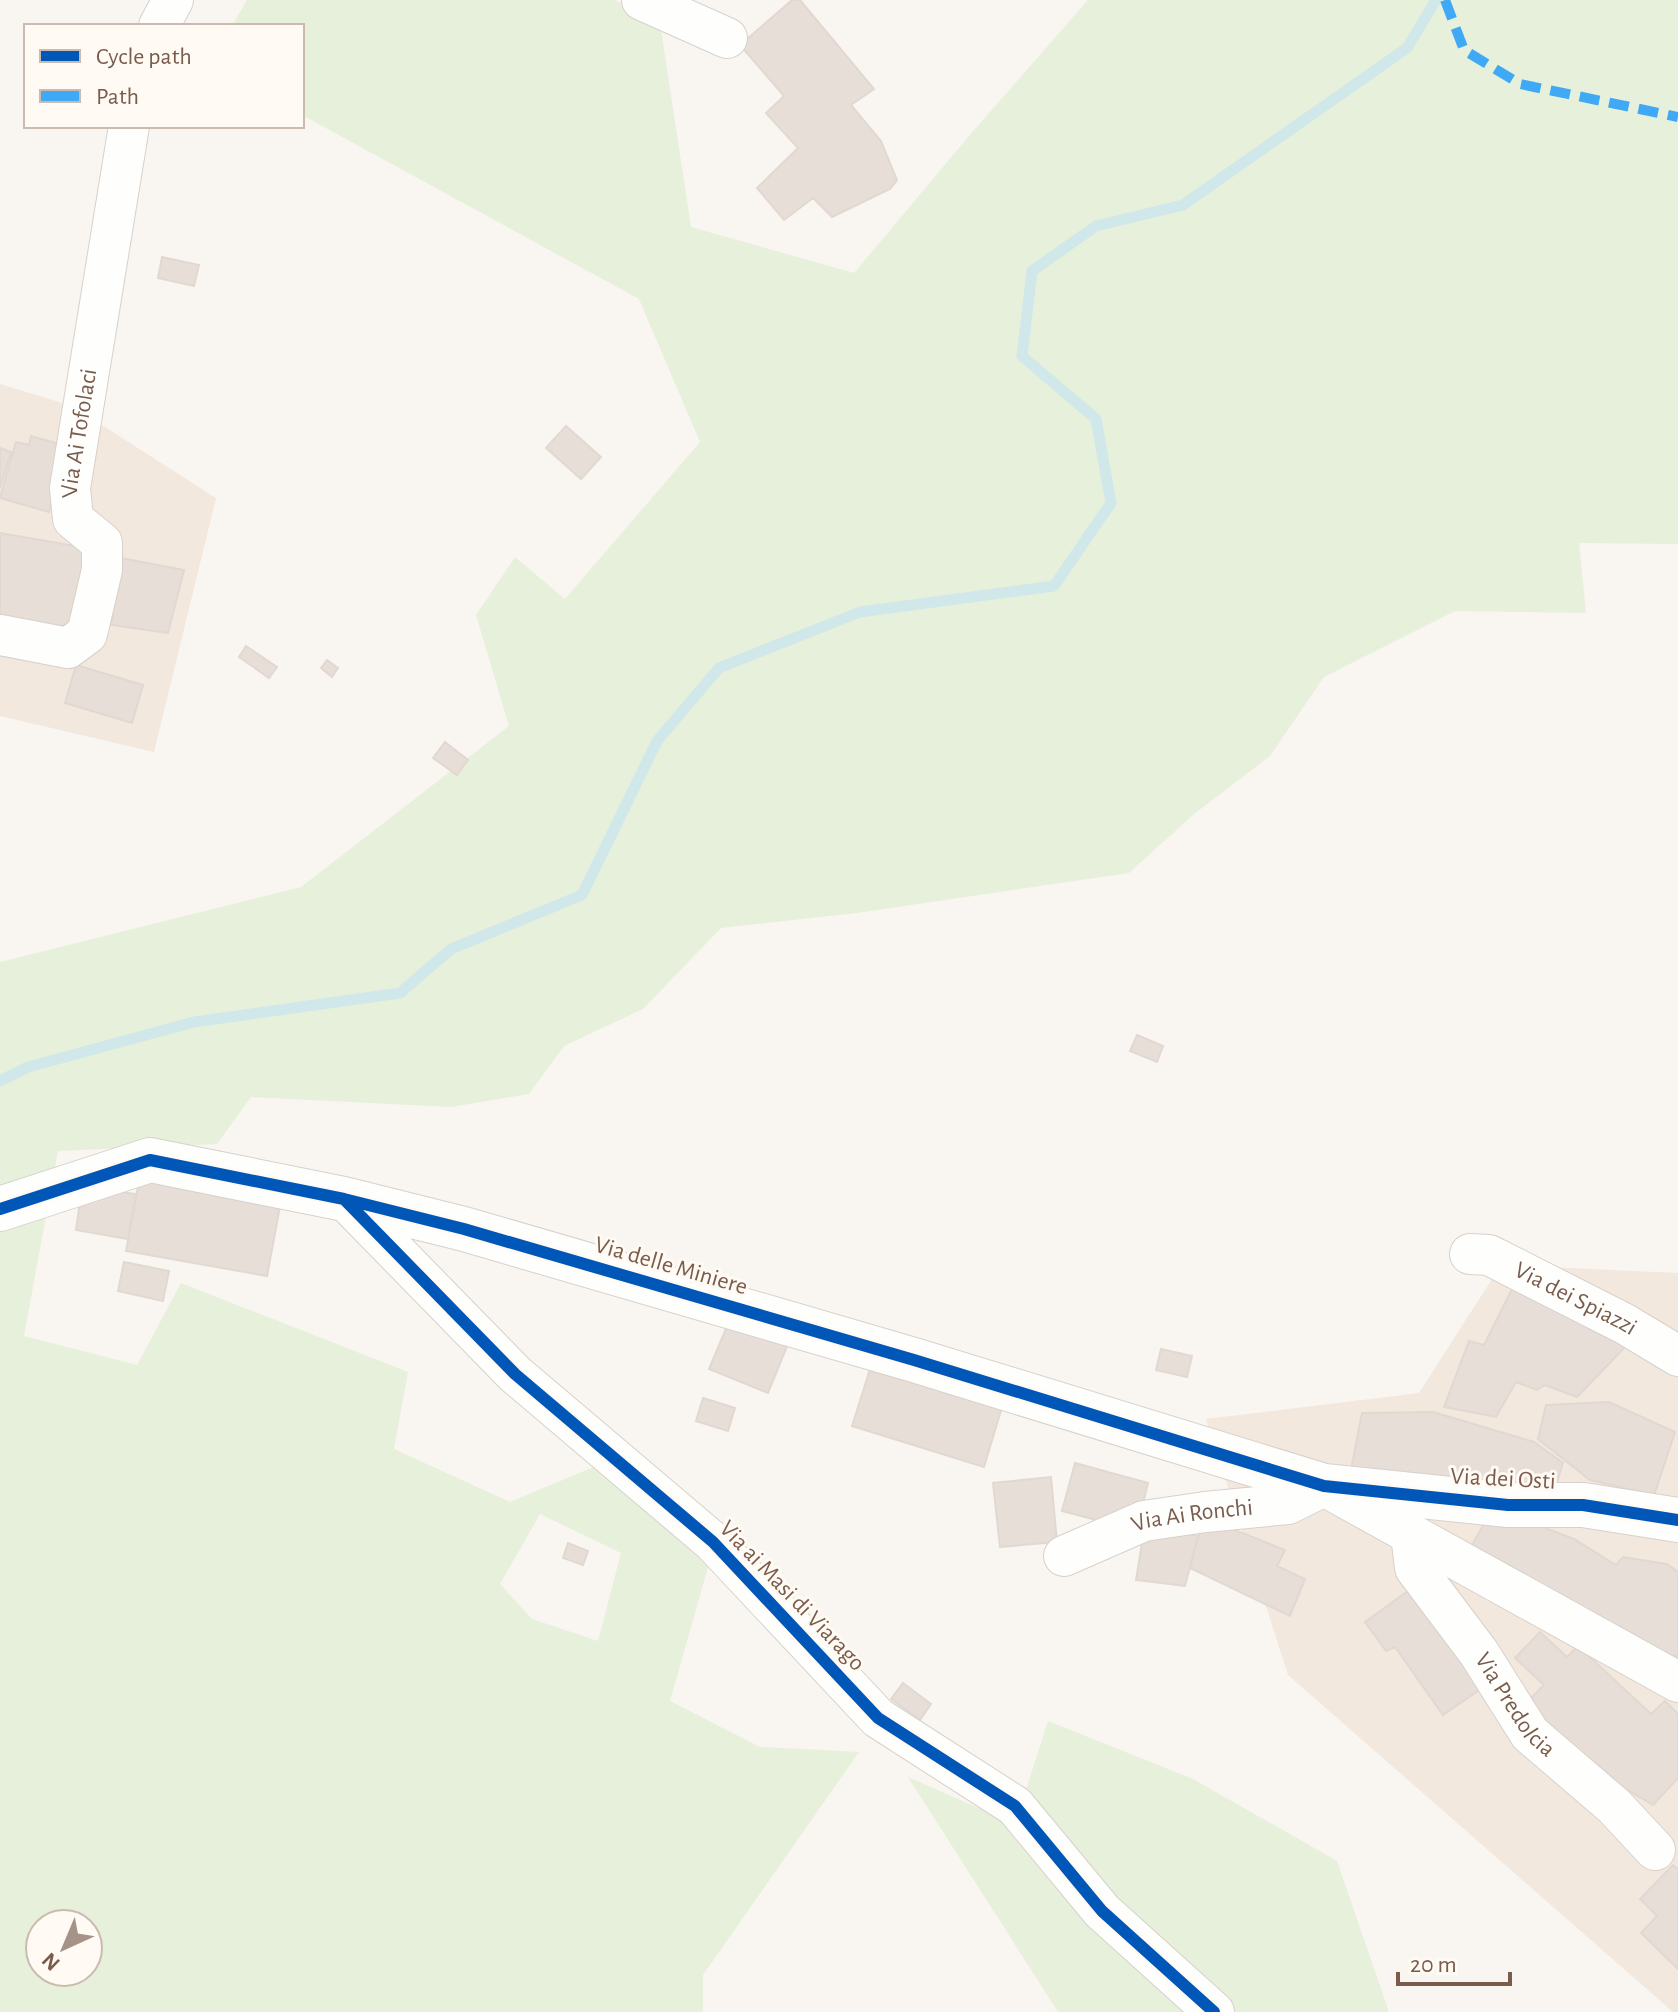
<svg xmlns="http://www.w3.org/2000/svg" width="1678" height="2012" font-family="'Alegreya Sans',sans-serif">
<rect width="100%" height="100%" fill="#f9f5f0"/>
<path fill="#f2e8de" d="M0,384L72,406L216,498L154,752L0,716Z
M1501,1265L1678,1273V2012H1673L1288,1675L1206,1419L1419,1393Z"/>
<path fill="#e7f0db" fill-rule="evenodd" d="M247,0H615L660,23L691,227L854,273L969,136L1088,0H1678V544L1579,543L1586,613L1455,611L1324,677L1270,756L1194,814L1129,873L857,913L721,928L643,1009L564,1046L529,1094L451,1107L251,1097L217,1144L58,1151L24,1336L137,1365L181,1283L408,1372L394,1449L510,1502L596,1466L712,1553L670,1701L760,1747L859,1752L703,1975V2012H0V962L301,887L509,726L476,615L515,557L565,599L700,442L639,299L302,115V26H232ZM540,1514L621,1553L598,1641L532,1619L500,1584ZM40,1924H88V1972H40Z
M1048,1721L1193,1779L1337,1861L1389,2012H1058L908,1777L1015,1824Z"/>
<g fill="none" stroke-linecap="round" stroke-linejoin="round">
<path stroke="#d0e8ea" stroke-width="11" d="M0,1081L28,1067L194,1022L400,993L451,949L582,895L657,741L719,668L860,612L1054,586L1111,503L1096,419L1022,356L1032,271L1096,226L1183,205L1407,48L1436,0"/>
</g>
<path fill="#e6ded7" stroke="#e2d8d2" stroke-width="2" d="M792,0H800L874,89L851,105L881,141L897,180L890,189L832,217L813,198L784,220L757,188L798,148L766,113L784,96L740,45Z
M162,257L199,265L194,286L158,278Z
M566,426L601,457L581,479L546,448Z
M31,436L69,447L49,512L0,498L16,442L29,445Z
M0,448L11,452L0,488Z
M0,533L98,550L83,626L0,625Z
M121,558L184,570L168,633L111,625Z
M246,646L277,667L269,678L239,657Z
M327,660L338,668L332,677L321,668Z
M76,665L143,685L132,723L65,703Z
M445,742L468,760L457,775L433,758Z
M1137,1035L1163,1046L1157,1062L1130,1051Z
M140,1176L281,1201L267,1276L126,1251Z
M105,1190L136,1194L128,1239L76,1230L81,1194Z
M124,1262L169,1271L163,1301L118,1291Z
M1517,1279L1629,1343L1577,1397L1545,1385L1537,1390L1516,1382L1496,1417L1444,1407L1469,1341L1484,1345Z
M730,1319L788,1344L768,1393L709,1369Z
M1161,1349L1192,1356L1187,1377L1156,1370Z
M872,1363L1003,1404L984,1467L852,1426Z
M703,1398L735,1408L728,1431L696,1421Z
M1609,1402L1675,1432L1654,1495L1590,1480L1538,1439L1546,1405Z
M1433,1412L1534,1442L1563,1463L1553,1495L1351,1470L1362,1413Z
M1075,1463L1148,1483L1139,1520L1119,1526L1062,1511Z
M1051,1477L1057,1542L1000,1547L993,1483Z
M1493,1508L1574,1539L1616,1565L1623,1557L1667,1564L1678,1572V1658L1674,1655L1664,1662L1468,1552Z
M1202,1523L1230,1528L1285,1550L1277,1566L1305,1579L1290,1616L1190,1568Z
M1145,1525L1198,1536L1185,1586L1136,1580Z
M568,1543L588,1551L583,1565L563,1558Z
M1415,1586L1488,1684L1443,1715L1395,1647L1386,1651L1365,1622Z
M1540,1632L1567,1657L1578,1646L1651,1714L1665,1701L1678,1714V1778L1653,1805L1597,1772L1524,1705L1544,1685L1515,1658Z
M903,1683L931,1704L920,1720L891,1699Z
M1673,1865L1678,1869V1969L1641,1933L1657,1916L1640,1899Z"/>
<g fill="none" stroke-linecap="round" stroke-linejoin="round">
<g stroke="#d7d1cb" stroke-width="42">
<g id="minor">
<path d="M642,0L727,38"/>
<path d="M159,26L173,0"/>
<path id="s1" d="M0,635L68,648L87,634L102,570V543L73,519L70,488L129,126"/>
<path d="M344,1199L515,1374L713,1542L878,1718L1015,1806L1102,1911L1214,2012"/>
<path id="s2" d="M1470,1254L1489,1255L1625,1324L1678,1356"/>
<path id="s3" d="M1411,1534L1415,1568L1479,1653L1530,1734L1614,1806L1655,1850"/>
<path id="s4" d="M1064,1556L1144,1521L1205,1512L1288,1504L1324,1486L1678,1682"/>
</g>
</g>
<g stroke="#d7d1cb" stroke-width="46">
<path id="tertiary" d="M0,1209L150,1160L344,1199L464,1229L914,1360L1324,1486L1508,1505H1583L1678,1520"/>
</g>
<use href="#minor" stroke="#fefefd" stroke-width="40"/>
<use href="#tertiary" stroke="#fefefd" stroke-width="44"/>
<path stroke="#3fa9f5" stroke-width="10" stroke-dasharray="20 10" stroke-linecap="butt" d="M1445,0L1464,50L1520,84L1678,117"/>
<g stroke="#fffaf3" stroke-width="17">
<path id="cycleway" d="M344,1199L515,1374L713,1542L878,1718L1015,1806L1102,1911L1214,2012
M0,1209L150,1160L344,1199L464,1229L914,1360L1324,1486L1508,1505H1583L1678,1520"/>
</g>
<use href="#cycleway" stroke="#0057b8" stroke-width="12"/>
</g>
<g text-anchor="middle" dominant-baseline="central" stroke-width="6" stroke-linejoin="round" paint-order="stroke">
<g font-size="24" fill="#7a5c4d" stroke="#fffaf3">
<text stroke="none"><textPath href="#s1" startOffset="310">Via Ai Tofolaci</textPath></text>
<text transform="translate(671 1266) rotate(16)">Via delle Miniere</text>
<text stroke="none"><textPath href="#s2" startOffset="116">Via dei Spiazzi</textPath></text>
<text transform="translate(1503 1479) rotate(3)">Via dei Osti</text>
<text stroke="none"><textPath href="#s4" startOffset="136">Via Ai Ronchi</textPath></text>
<text transform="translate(792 1596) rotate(46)">Via ai Masi di Viarago</text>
<text stroke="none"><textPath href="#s3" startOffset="204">Via Predolcia</textPath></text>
</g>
</g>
<rect x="24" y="24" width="280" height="104" fill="#fffaf3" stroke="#cabbb1" stroke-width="2"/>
<rect x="40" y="50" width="40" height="12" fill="#0057b8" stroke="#cabbb1" stroke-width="2"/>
<text x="96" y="64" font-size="24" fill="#7a5c4d">Cycle path</text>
<rect x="40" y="90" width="40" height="12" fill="#3fa9f5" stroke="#cabbb1" stroke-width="2"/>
<text x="96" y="104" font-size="24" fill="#7a5c4d">Path</text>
<g transform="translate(64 1948) rotate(224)"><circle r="38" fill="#fffaf3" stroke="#cabbb1" stroke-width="2"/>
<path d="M0-6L14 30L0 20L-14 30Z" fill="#a69286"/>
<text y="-12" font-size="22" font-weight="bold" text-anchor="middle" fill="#7a5c4d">N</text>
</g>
<path d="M1398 1972v12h112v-12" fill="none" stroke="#7a5c4d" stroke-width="4"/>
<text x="1410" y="1972" font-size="24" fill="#7a5c4d" stroke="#fffaf3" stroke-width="6" paint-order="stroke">20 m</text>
</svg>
